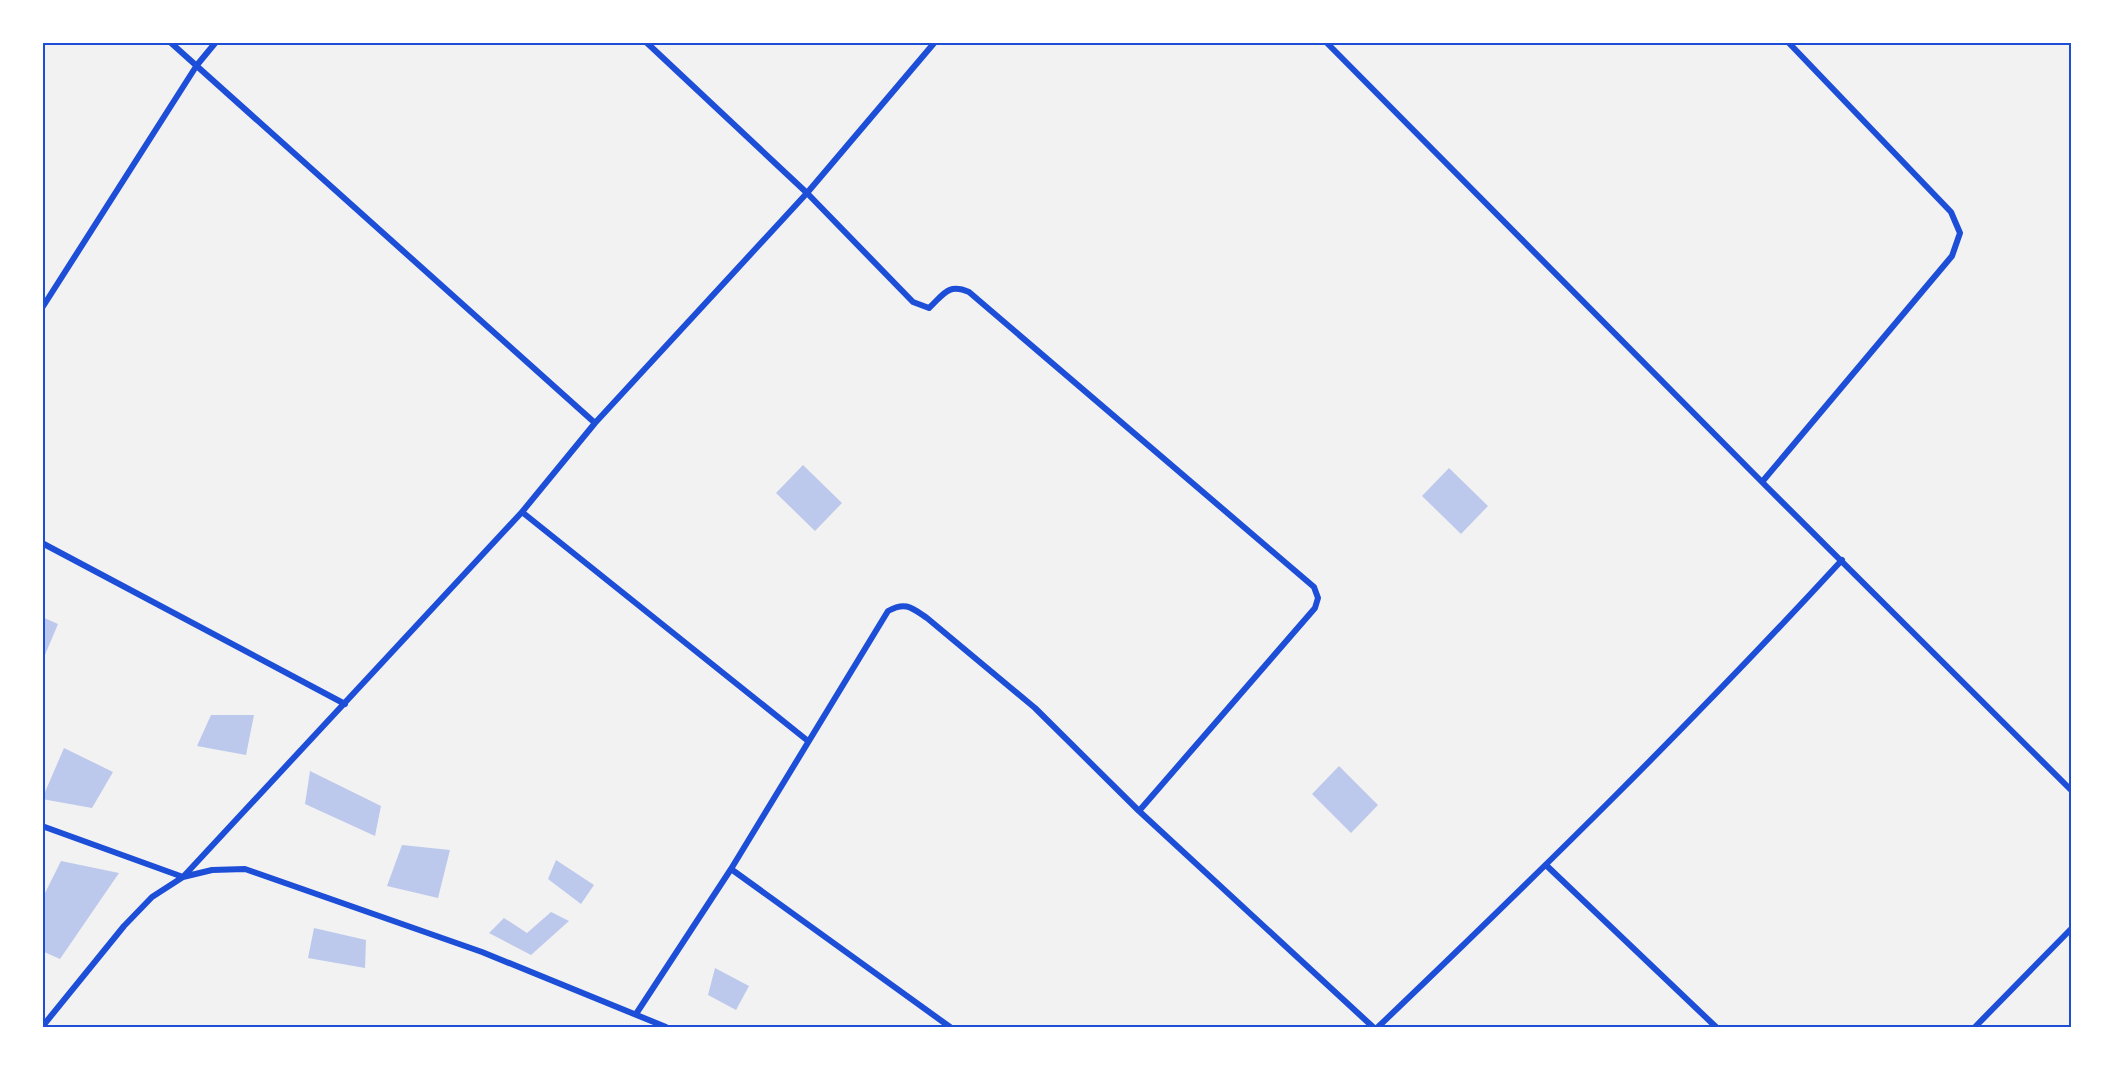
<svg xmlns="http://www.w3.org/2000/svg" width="2114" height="1069" font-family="'Golos Text',sans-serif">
<rect width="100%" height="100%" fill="#f2f2f2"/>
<path fill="#bdc9ec" d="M803,465L842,503L815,531L776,493Z
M1449,468L1488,506L1461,534L1422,496Z
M42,617L58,624L42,662Z
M211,715H254L246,755L197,746Z
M64,748L113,772L92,808L42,799Z
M1339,766L1378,805L1351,833L1312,794Z
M310,771L381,806L375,836L305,804Z
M402,845L450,850L438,898L387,886Z
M556,860L594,885L581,904L548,879Z
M61,861L119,873L60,959L42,951V899Z
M551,912L569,921L531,955L489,933L504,918L527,933Z
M314,928L366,940L365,968L308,958Z
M715,968L749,986L736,1010L708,995Z"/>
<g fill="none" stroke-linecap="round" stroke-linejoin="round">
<path stroke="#1d4ed8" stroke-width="6" d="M170,42L595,423
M646,42L807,193L913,302L929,308C944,294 948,283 969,292L1314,587L1318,598L1315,608L1139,811
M1326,42L1762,482L2072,791
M42,308L197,65L216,42
M1762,482L1952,256L1960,233L1951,212L1788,42
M522,512L808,741
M42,543L345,704
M42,826L183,877L212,870L245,869L482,952L666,1027
M1547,866L1716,1027
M731,869L950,1027
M636,1014L731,869L888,611C906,601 912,608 927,618L1035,708L1139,811L1373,1027
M42,1027L124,926L152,897L183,877L522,512L595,423L807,193L935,42
M1378,1027C1537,875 1693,722 1842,560
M1975,1027L2072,928"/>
</g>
<rect width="2114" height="1069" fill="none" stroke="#ffffff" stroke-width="87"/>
<rect x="44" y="44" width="2026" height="982" fill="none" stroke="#1d4ed8" stroke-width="2"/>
</svg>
